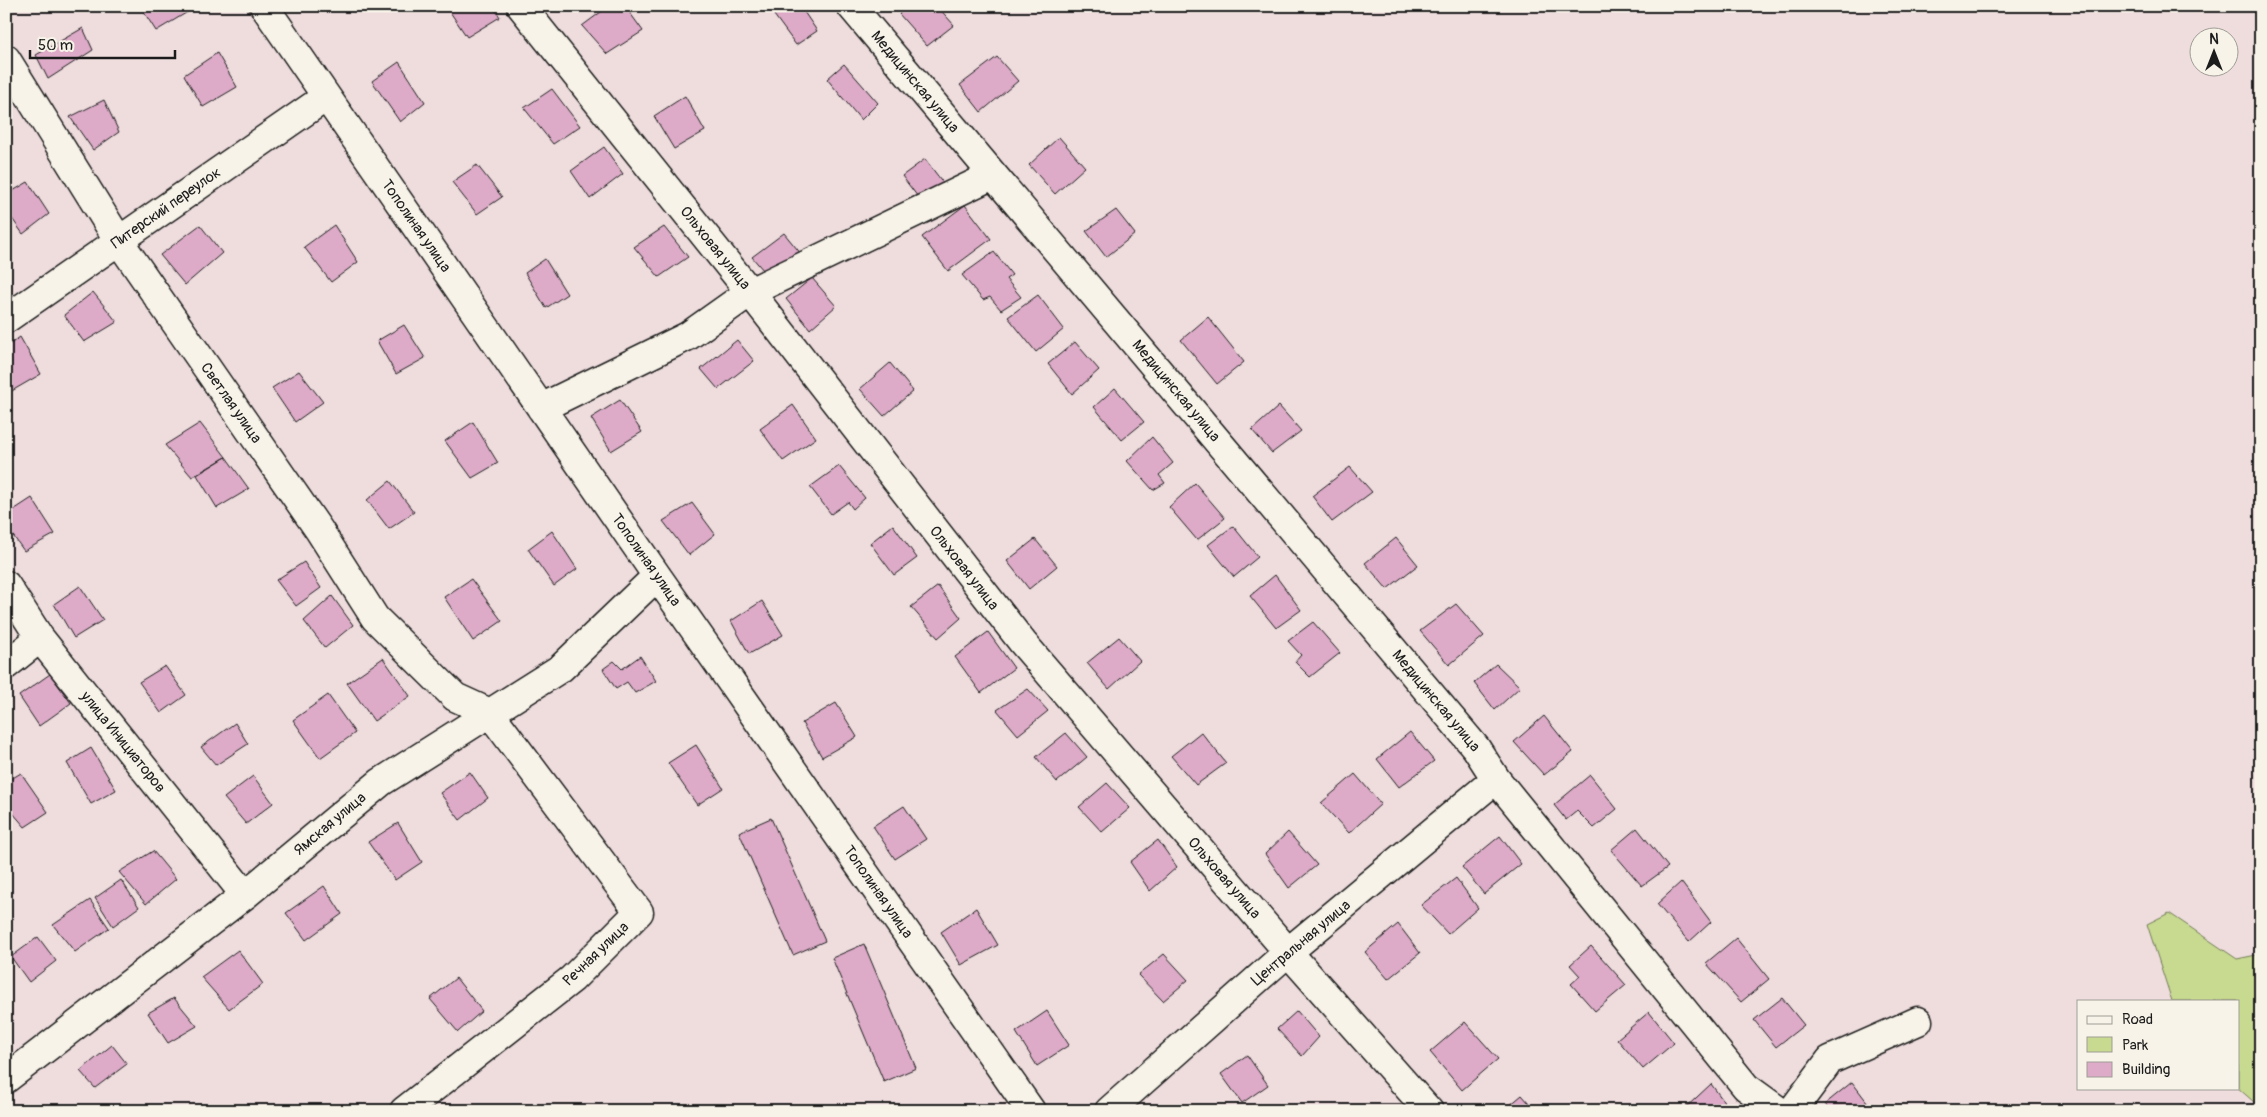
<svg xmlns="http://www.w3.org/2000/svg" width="2267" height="1117" font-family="Pangolin,sans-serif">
<rect width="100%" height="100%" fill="#efddde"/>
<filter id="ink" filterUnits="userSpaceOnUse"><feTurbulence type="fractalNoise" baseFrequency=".02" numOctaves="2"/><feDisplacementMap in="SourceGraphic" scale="10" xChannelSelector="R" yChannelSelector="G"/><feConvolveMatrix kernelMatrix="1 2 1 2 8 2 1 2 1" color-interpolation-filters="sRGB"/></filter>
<g filter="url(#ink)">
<path fill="#c7da90" stroke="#727b56" d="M2169,913L2237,959L2261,954V1111H2258L2254,1102L2238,1088V1001H2172L2147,924Z"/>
<path fill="#ddabc8" stroke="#1c1c1c" d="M140,6H188L191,10L156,31Z
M446,6H493L500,17L467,37Z
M609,6H625L643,31L607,54L582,26Z
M786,6H800L817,31L796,45L774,15Z
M908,6H937L954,25L927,46L899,14Z
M83,28L93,50L48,79L36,55Z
M217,53L237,87L203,107L184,75Z
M997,57L1018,81L981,112L960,85Z
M399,62L425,102L400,122L372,81Z
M844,64L878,103L861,120L827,79Z
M552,89L580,126L553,144L524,108Z
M685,96L705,131L674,149L654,116Z
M104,100L119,132L93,150L70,117Z
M1059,137L1085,167L1055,194L1029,165Z
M604,147L623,174L590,199L571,171Z
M925,159L944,184L921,201L902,176Z
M477,165L502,197L477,214L452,182Z
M28,182L49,214L23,234L6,210V195Z
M965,205L991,239L948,271L922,237Z
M1116,210L1135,234L1106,257L1086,231Z
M200,225L222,253L185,285L160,255Z
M334,225L358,262L331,282L304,247Z
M664,227L688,257L659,277L634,247Z
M784,233L802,255L769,277L752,257Z
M994,252L1012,275L1006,279L1021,297L1001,310L990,297L983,300L962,275Z
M545,259L567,294L546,308L525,273Z
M812,278L836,306L810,329L786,299Z
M93,292L117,322L84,342L64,315Z
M1038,295L1064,329L1036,352L1008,317Z
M1208,317L1244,362L1217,384L1181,340Z
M404,325L425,358L396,374L377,341Z
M20,337L41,374L10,392L6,387V347Z
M737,340L754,361L718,389L701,369Z
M1075,342L1099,370L1072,394L1048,364Z
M890,363L913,391L884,416L860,389Z
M299,371L323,402L295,422L272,388Z
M1115,388L1144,422L1122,440L1094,407Z
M620,400L642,432L611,451L591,418Z
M793,405L816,438L783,461L760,429Z
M1279,406L1301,431L1272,453L1252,430Z
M473,422L498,463L472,478L445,441Z
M200,423L226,457L192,477L165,445Z
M1152,437L1173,463L1159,475L1165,483L1153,490L1127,461Z
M226,457L249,489L217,508L197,475Z
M839,466L865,498L853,509L848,502L831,514L810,487Z
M1350,467L1372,492L1332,522L1312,496Z
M390,481L414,512L389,529L367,500Z
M1195,483L1225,518L1197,540L1169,507Z
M32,498L55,534L24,551L6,526V515Z
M692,503L715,534L689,555L663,521Z
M893,525L917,558L894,575L870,543Z
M1233,526L1258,557L1234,577L1208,545Z
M552,531L577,569L554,586L528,549Z
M1396,538L1418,565L1387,589L1365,563Z
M1035,539L1057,566L1029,589L1007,561Z
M304,562L321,588L296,606L276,580Z
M1275,575L1301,610L1276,628L1250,596Z
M471,579L502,621L473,641L444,597Z
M80,586L103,620L74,638L54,604Z
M938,586L961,618L938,638L911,607Z
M332,596L353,625L325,648L304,621Z
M762,601L783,635L749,654L731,621Z
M1456,604L1484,636L1449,665L1420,631Z
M1313,622L1340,653L1310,677L1295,662L1301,655L1288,641Z
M988,632L1014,668L981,693L955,657Z
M1119,637L1140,661L1109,689L1087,663Z
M640,656L656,681L635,693L627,682L616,689L603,669L614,661L622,669Z
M383,658L410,696L374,721L347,683Z
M1496,664L1520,687L1495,710L1474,683Z
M165,666L186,695L161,713L139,682Z
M50,674L71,703L39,726L19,696Z
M1028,689L1048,711L1018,735L997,710Z
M328,695L355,733L320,758L293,720Z
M836,703L857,737L822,757L802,723Z
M1544,716L1573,752L1544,775L1514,742Z
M235,723L248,744L216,765L201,747Z
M1201,732L1226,763L1196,785L1171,756Z
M1410,732L1434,761L1399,787L1377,759Z
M1066,733L1087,757L1057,782L1036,757Z
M696,745L723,788L697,805L668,763Z
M91,748L116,790L91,804L67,763Z
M470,772L488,798L460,820L440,793Z
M21,773L48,812L25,827L6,805V782Z
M1355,774L1381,804L1349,833L1321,803Z
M1590,775L1617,809L1594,828L1577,811L1566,820L1554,805Z
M253,776L273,803L246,824L224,798Z
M1107,783L1130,808L1102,832L1079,807Z
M904,806L926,839L895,859L873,826Z
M771,818L825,941L793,955L739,832Z
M398,823L422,862L395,880L368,842Z
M1637,828L1668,867L1642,886L1611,850Z
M1288,832L1317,865L1289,888L1265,854Z
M1500,836L1521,864L1484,894L1462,867Z
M1158,840L1177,867L1150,891L1130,862Z
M153,851L176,879L146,904L119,872Z
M1456,878L1478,908L1448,934L1421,905Z
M121,880L139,907L113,926L95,898Z
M1681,882L1711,922L1689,942L1657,904Z
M324,886L342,914L306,940L286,913Z
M90,900L109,928L75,952L53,925Z
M976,908L998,945L961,965L941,932Z
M1398,924L1420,953L1388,979L1365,952Z
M38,937L56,961L29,982L11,957Z
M1736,938L1769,979L1741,1002L1706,963Z
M864,944L916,1068L884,1082L832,958Z
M1591,946L1626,985L1595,1011L1571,984L1580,976L1570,965Z
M238,950L263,984L229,1009L201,977Z
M1164,954L1188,980L1163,1001L1138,975Z
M456,978L482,1011L458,1032L430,999Z
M174,998L197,1026L168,1043L148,1013Z
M1782,998L1804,1025L1776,1047L1754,1020Z
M1047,1011L1069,1045L1037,1066L1016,1032Z
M1297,1011L1319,1037L1302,1056L1277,1029Z
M1649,1012L1674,1043L1643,1069L1617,1039Z
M1465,1022L1498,1059L1462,1090L1430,1052Z
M112,1045L127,1064L95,1088L80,1071Z
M1247,1055L1268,1085L1242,1103L1221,1074Z
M1852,1082L1874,1111H1831L1825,1104Z
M1711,1084L1731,1111H1682Z
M1522,1095L1536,1111H1503Z"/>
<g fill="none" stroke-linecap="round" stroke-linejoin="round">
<g stroke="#1c1c1c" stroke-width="31">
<path id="minor" d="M264,6L657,576L1031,1111
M521,6L750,292L1023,643L1288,952L1429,1111
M851,6L1476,748L1496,779L1746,1087L1779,1111
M6,59L119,241L319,530L375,618L455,697L490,713L639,912L572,979L404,1111
M6,319L326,97
M541,408L688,336L750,292L993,175
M6,585L40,638L245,895
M6,665L40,638
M6,1079L245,895L381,782L561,668L657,576
M1109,1111L1288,952L1496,779
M1792,1111L1830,1060L1918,1021"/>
</g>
<use href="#minor" stroke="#f7f3e8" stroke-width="28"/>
</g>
</g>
<g text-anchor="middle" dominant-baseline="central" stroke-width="4" stroke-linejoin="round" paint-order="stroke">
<g font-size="15" fill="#1c1c1c" stroke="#f7f3e8">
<text transform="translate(915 82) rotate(50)">Медицинская улица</text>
<text transform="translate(166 208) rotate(-35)">Питерский переулок</text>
<text transform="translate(416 226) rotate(55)">Тополиная улица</text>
<text transform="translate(715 248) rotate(51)">Ольховая улица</text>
<text transform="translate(1176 391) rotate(50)">Медицинская улица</text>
<text transform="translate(231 403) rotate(55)">Светлая улица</text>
<text transform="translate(646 560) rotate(55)">Тополиная улица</text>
<text transform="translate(964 568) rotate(52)">Ольховая улица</text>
<text transform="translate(1436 701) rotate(50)">Медицинская улица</text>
<text transform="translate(123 742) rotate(51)">улица Инициаторов</text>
<text transform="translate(330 824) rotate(-40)">Ямская улица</text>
<text transform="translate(1224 878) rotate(49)">Ольховая улица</text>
<text transform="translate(878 892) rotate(55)">Тополиная улица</text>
<text transform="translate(1301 943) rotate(-40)">Центральная улица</text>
<text transform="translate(596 954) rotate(-44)">Речная улица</text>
</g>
</g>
<rect width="2267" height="1117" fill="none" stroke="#f7f3e8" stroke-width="25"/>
<rect x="12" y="12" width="2242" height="1092" fill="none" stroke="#1c1c1c" stroke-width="2" filter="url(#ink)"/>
<rect x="2077" y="1000" width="162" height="90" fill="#f7f3e8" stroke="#9f9d96"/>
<rect x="2087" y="1016" width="25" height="8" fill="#f7f3e8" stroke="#9f9d96"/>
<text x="2122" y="1024" font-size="15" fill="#1c1c1c">Road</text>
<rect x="2087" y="1037" width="25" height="15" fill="#c7da90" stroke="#9f9d96"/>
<text x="2122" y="1050" font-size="15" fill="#1c1c1c">Park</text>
<rect x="2087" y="1062" width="25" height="15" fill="#ddabc8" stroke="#9f9d96"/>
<text x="2122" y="1074" font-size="15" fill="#1c1c1c">Building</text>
<g transform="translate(2214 52)"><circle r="24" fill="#f7f3e8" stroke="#9f9d96"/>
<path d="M0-4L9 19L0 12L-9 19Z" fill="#1c1c1c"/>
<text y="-8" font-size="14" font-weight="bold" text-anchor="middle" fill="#1c1c1c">N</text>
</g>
<path d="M30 50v8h145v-8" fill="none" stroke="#1c1c1c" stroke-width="2.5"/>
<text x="38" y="50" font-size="15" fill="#1c1c1c" stroke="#f7f3e8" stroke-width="4" paint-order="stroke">50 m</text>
</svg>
